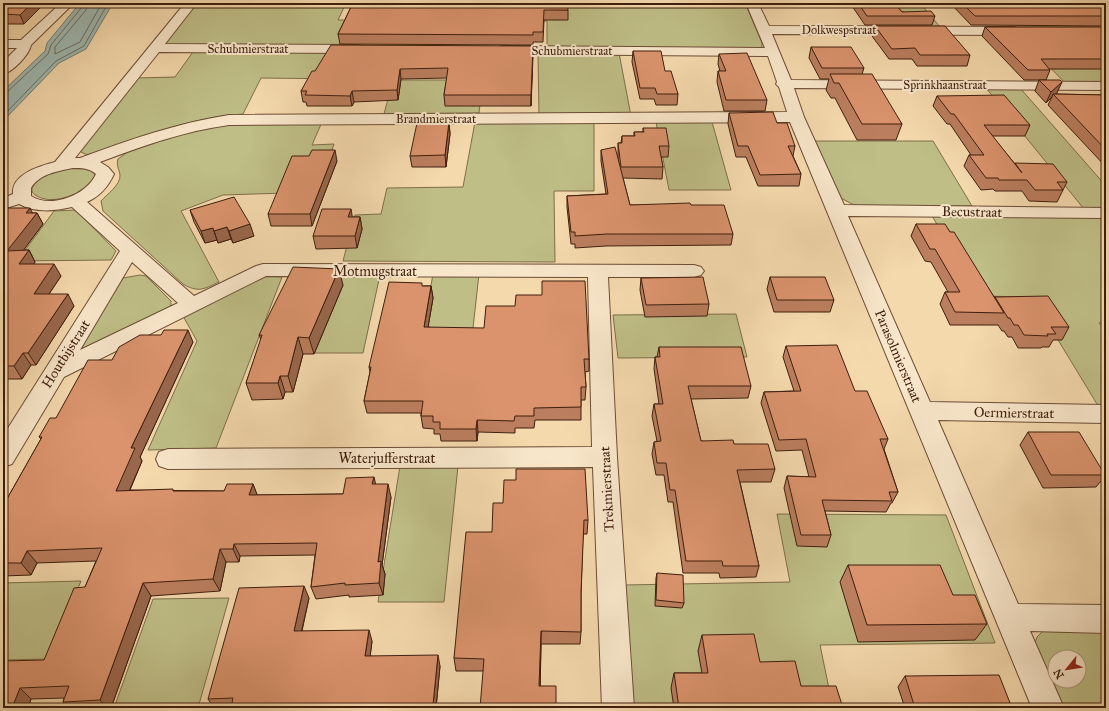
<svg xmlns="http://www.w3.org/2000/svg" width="1109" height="711" font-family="'IM FELL Great Primer',serif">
<rect width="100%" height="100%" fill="#f4d9ad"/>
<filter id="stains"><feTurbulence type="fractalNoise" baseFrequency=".005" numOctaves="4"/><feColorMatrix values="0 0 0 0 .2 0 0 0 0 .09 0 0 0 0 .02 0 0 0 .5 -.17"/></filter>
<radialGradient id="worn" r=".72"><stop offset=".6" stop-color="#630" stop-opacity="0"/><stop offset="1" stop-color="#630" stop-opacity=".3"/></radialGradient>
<path fill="#bfbe87" stroke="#7e6e4a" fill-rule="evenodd" d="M196,3H346L338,20H382L441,3L433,47L166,45L165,43Z
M515,3H745L762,43V47L756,49H547V21H514Z
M884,3H920L940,27H902Z
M1018,34H1064L1106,73V85H1067Z
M195,49L361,50L349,79L261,78L243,114C191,117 140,138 91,155L85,154L81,152L80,148L136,78L175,77Z
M619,53L631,116L539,117L538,54Z
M393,80H483L479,113L384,114Z
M986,88H1020L1106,186V209H1084Z
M594,121V191H554L555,262L343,261L355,215L381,214L387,188L463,187L475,122Z
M322,122L312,145L334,144L318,192L223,195L181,211L219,282C204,289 198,293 183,284L103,211L101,201C106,195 121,185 120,175C119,169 116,165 118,159L129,151L160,140L199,129L231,123Z
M656,122H712L731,190H669Z
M815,141H933L972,206H862L852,204L841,198Z
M76,167L91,170L95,173C96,182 90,185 84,189C72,197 50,204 37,196C24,190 39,178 46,174C55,170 66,169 76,167Z
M76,210L116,251L111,260L17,261L54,211Z
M931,214L1106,217V322L1099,323L1106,332V410L1100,409L1032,297L978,296Z
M433,274H479L470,355H419Z
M140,275L146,276L171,301V306L164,311L78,352L123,278Z
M343,275H380L363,353H310Z
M266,276L282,277L216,448L148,450L197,341L183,316Z
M736,314L747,357L618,358L613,315Z
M400,466H458L444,602H378Z
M777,514L946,515L995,643L820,645L833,708H632L623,585L790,582Z
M81,581L48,659L3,660V583Z
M229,598L198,708H114L153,599Z
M1106,628V708H1062L1034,646L1037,637L1045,629ZM1055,657H1079V681H1055Z"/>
<path fill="#9eb9b2" stroke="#787b70" d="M80,3H113L86,49L59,63L3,121V91L45,51L47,43Z"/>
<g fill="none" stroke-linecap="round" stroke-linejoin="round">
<path stroke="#6e6c60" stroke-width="1" d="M88,3L86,10L55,47V54L80,42L102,3
M3,93L7,92L48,54L51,45L82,7L83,3
M3,116L56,61L84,46L108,3"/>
<g stroke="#6c4d35" stroke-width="2">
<path id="minor" d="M61,3H74L31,45C29,55 13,72 3,74V62L17,48H3V40H21Z
M185,3H197L165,44L358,45L363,46L365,49L363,52L358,53L159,52L75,158H80C129,140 177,123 229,115L787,112L779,87L776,84L777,82L768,56L503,54L498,53L496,50L498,47L503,46L765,48L746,3H758L769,26L1013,27L1018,28L1020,31L1018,34L1013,35L772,34L791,80L1106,82V90L794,88L804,117L844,205L1106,208V218L848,216L930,402L1106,405V423L938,420L1018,604L1106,605V633L1030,631L1064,708H1032L790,122L229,125C184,131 143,146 100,162L108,167L114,174C108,187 100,196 87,202L194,296L256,266L263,264L694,265L701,267L704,271L701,275L694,277H608L617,457L634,708H602L593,467L168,469L159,466L156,459L159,452L168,449L592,447L588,277L266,276L64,377L12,464L3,467V436L120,251L72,207C54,211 36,213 19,204L3,209V198L13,194C11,174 40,166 55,162ZM73,168C82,168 89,168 96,174C87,195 51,209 31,196V188C39,174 58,171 73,168ZM132,262L178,303L80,350Z"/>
</g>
<use href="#minor" fill="#f8e6ca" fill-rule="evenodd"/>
</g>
<path fill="#bb7e5e" stroke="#3e1e0d" d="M3,3H45L24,24H3Z
M210,3H255L253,6Z
M353,3L568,10V20H544L543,42H533V45L340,44L338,34Z
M850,3H894L902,12L935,16L932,25H865Z
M942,3H949L945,6Z
M950,3H1106V26L971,25Z
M875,26L970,55L967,66H917L912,59H889L872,36Z
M985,27H1106V70L1104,69H1049L1050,70L1046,80H1024L982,36Z
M533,46L531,106H445L444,95L447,78L401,79L398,100L354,102L352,106H307L306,102H303L301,91L315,71Z
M811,47L864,68L862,74L902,124L896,140H857L835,98H831L826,90L829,79H820L809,58Z
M633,51L665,71L678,94L677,105H656L654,99H640L632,62Z
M719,54L767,100L765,111H724L717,82L718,71H720L718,64Z
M1039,80L1057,93L1055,94L1106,95V167L1048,105L1052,97L1046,103L1035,91Z
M937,96L1030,125L1025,136H992L1015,164L1067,182L1057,202L1029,201L1022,191H995L993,189L981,190L964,166L969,155H971L950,124H947L933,106Z
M729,113L777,123L795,146L793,156L801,174L799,186H758L746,157H736L728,124Z
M449,122L450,134L446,167H412L410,156Z
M643,128L669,146L668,157H661L663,167L662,179L623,178L630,205H691L733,234L731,245L606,246L575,248V244H571L567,207V196L606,194L601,161V150L618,159V143H621L622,136H634V132H643Z
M309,156L337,161L312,226H271L268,214Z
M3,208L32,213H37L43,224L23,250H29L35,262L34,264L61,276L49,294L74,306L36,365H31L22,379H3Z
M190,210L254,236L233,243L231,239L218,243L217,240L205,243L194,222Z
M352,217H360L362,229L357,248L316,249L313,236Z
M916,224L950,232L994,297H995L1069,327L1062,340H1053L1049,347H1042L1041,348H1018L1012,337H1008L1004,331H1002L998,325H950L940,304L945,292H948L931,262L925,261L911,236Z
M770,277L834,300L830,312H774L767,289Z
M641,278L709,304L707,316L645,317L640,290Z
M343,285L314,354H303L293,392H285L283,399L252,400L246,383L261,340L259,335Z
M423,286H431L433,298L428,327L589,359V371L585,372L586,387L585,400H581V420H535L534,428H515V433L478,432L477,441H441L440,434H434V429L423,428L421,416V413H367L364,401L370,372L369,367Z
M193,342L140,457L142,461L130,490L224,491L253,484L257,495L343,494L375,484L391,497L382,565L385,574L383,595L349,597V595L316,599L311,587L315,555L240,556L239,562H226L220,591L151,596L111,708H69L63,702L64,698L31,699L28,708H3L44,660L85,587L96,561L37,563L31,575L3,576V506L41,439L39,437L56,418L112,360Z
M786,346L855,391L888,439L884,449L898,492L892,503H891L886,512L825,511L831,535L827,547L797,546L784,488L787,476L809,477L802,450L776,451L761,403L764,392L794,391L783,357Z
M659,347L751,386L748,398L691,399L701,441L734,444L775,469L771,482H740L759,566L756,577L720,578L719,573H683L673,502H668L664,475H656L652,454L654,442L657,441L652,416L654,404H659L654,369L655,357H657Z
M1028,432L1102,470L1106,465V489L1101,481L1096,487L1043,488L1020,445Z
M503,503L588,520L587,534H583L581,593V632L580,644H541L540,686L556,708L483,671H456L454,658L492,532Z
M848,565L953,595L987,624L975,640L858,642L840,582Z
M657,573L684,603L682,608L655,606L656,578Z
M309,598L302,631L372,641L370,656L440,666L436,708H214L208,699Z
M702,635L760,662L801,686L843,708H674L671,688L674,673H702L698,651Z
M905,676L1012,708H905L898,687Z"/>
<path fill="#99674c" stroke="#3e1e0d" d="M32,3H45L24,24L20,15Z
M533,46V56L531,106V95Z
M400,69L401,79L398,100L397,90Z
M1062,82L1057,93L1054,95L1053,94L1052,97L1046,103L1051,92Z
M352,91L354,102L352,106L350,96Z
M449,122L450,134L446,167L445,155Z
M335,150L337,161L312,226L310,214Z
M30,208L34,216L37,213L43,224L14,263L7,251L26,213Z
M351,209L353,221L348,217Z
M360,217L362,229L357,248L355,236Z
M250,224L254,236L233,243L229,231Z
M227,227L231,239L218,243L214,231Z
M213,228L217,240L205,243L201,231Z
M29,250L35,262L26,276L19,264Z
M54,264L61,276L41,306L34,294Z
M339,269L343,285L314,354L309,338Z
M431,286L433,298L426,339L424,327Z
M68,294L74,306L36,365L28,353Z
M188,330L193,342L140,457L142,461L124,503L116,491L131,448Z
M298,337L303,354L293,392L288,376Z
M23,353L31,365L22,379L14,366Z
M280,376L285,392L283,399L278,383Z
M477,420L478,432L477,441L476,429Z
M374,477L377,490L372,484Z
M253,484L258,497L249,495Z
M388,484L391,497L382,565L385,574L383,595L379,583L378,562Z
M234,544L240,556L239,562L233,549Z
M220,549L226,562L220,591L213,579Z
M27,551L37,563L31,575L21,563Z
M143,583L151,596L111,708H107L100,700Z
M304,586L309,598L299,642L294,631Z
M369,630L372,641L369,667L365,656Z
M541,631V644L540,698L539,686Z
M438,655L440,666L436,708H434L433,705Z
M20,688L31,699L28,708H12Z"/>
<path fill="#da936d" stroke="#3e1e0d" d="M3,3H32L20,15L3,14Z
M353,3H567L568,10H544L543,32H533V35L338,34Z
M858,3H894L902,12L931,11L935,16H867Z
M962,3H1106V16H975Z
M875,26H945L970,55H920L915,48L892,49Z
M985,27H1106V59H1041L1050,70H1028Z
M331,45L533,46L531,95H444L448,68L400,69L397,90L352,91L350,96L305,95L307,91H301L312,71H315Z
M811,47H851L864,68H822Z
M633,51H661L665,71H671L678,94H657L655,88H640Z
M747,53L767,100H726L718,71H726L719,54Z
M830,74H872L902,124H862L839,83H834Z
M1039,80H1060L1062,82L1051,92Z
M1053,94L1106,95V150Z
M1004,95L1030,125H984L1022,173L1015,163L1053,164L1067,182H1057L1063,190H1035L1027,180H999L998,178H986L969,155H984L954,114H951L937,96Z
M773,112L777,123H787L795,146H788L801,174L760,175L748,146H738L729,113Z
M449,122L445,155L410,156L417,123Z
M643,128H666L669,146H659L663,167H621L618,143H622V136H635L634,132H644Z
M615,147L630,205L690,203L691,205H724L733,234H607L575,236V232H571L567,196L608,194L601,150Z
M312,150H335L310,214H268L292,156H309Z
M234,197L250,224L229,231L227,227L214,231L213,228L201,231L190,210Z
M3,208H30L26,213H37L7,251L29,250L19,264H54L34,294H68L28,353H23L14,366H3Z
M322,209H351L348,217H360L355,236H313Z
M916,224H945L950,232H954L1004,313L955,312L945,292H960L935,249H930Z
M293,267L339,269L309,338L298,337L288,376H280L278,383H246L262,335H259Z
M703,277L709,304L646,305L641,278Z
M770,277H825L834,300H777Z
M542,281H585L589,359H584L586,387H581V407L534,408V416H515L514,421L477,420L476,429H440V422H433V416H421L423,401H364L371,367H369L389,282L422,283V286H431L424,327L484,328L486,306H515L516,295H542Z
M1048,296L1069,327H1051L1056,334H1047L1048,336L1024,335L1018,325H1014L1010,318H1008L995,297Z
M164,330H188L131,448H135L116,491L173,489V491H224L227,484H253L249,495L343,494L346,478L374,477L372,484H388L378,562L381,561L379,583L345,585V583L311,587L317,543L234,544L233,549H220L213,579L143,583L100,700L63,702L69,686L20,688L12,708H3V661L44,660L74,588L85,587L102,548L27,551L21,563H3V506L42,437H39L50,418H56L88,360H112L119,347L140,335H161Z
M837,345L855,391H867L888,439H880L898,492H889L892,501L822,500L831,535H801L787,476L816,477L806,439L779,440L764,392L801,391L786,346Z
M659,347H741L751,386H688L701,441L733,440L734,444H768L775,469L737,470L759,566H723L722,561H686L675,490H670L666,463H657L654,442L661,441L654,404H663L655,357H660Z
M1028,432H1079L1105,475H1051Z
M516,469H585L588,520H584L581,593V632L541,631L539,686H556V708H480L484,659L454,658L466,532H492L493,503H503L504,480H516Z
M848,565H940L953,595H975L987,624L867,625Z
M657,573L683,575L684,603L656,600Z
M304,586L294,631L369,630L365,656L438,655L433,705L357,706V708H231L233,698L208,699L239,588Z
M754,634L760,662L795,661L801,686H836L843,708H679L674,673H708L702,635Z
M999,675L1012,708H915L905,676Z"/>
<g text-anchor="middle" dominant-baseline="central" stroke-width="4" stroke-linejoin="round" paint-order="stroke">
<g font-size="12" fill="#3e1e0d" stroke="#f8e6ca">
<text x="839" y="30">Dolkwespstraat</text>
<text x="248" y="49">Schubmierstraat</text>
<text x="572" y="51">Schubmierstraat</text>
<text x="945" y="85">Sprinkhaanstraat</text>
<text x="436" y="119">Brandmierstraat</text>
</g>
<g font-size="14" fill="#3e1e0d" stroke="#f8e6ca">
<text transform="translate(972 212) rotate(1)">Becustraat</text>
<text x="375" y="271">Motmugstraat</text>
<text transform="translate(66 354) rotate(-58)">Houtbijstraat</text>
<text transform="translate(898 356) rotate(67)">Parasolmierstraat</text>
<text transform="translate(1014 413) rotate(1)">Oermierstraat</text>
<text x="387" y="458">Waterjufferstraat</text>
<text transform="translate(607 489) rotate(-93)">Trekmierstraat</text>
</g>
</g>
<rect width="1109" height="711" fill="none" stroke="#f4d9ad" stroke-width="16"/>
<rect x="4" y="4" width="1101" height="703" fill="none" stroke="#3e1e0d" stroke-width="2"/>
<rect x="8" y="8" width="1093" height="695" fill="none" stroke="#3e1e0d"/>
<g transform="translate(1067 669) rotate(240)"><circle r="19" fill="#f8e6ca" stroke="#ae967e"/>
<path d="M0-3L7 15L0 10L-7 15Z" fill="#8f2418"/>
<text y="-6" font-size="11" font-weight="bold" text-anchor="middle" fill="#3e1e0d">N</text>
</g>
<rect width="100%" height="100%" filter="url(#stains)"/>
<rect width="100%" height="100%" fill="url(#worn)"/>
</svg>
